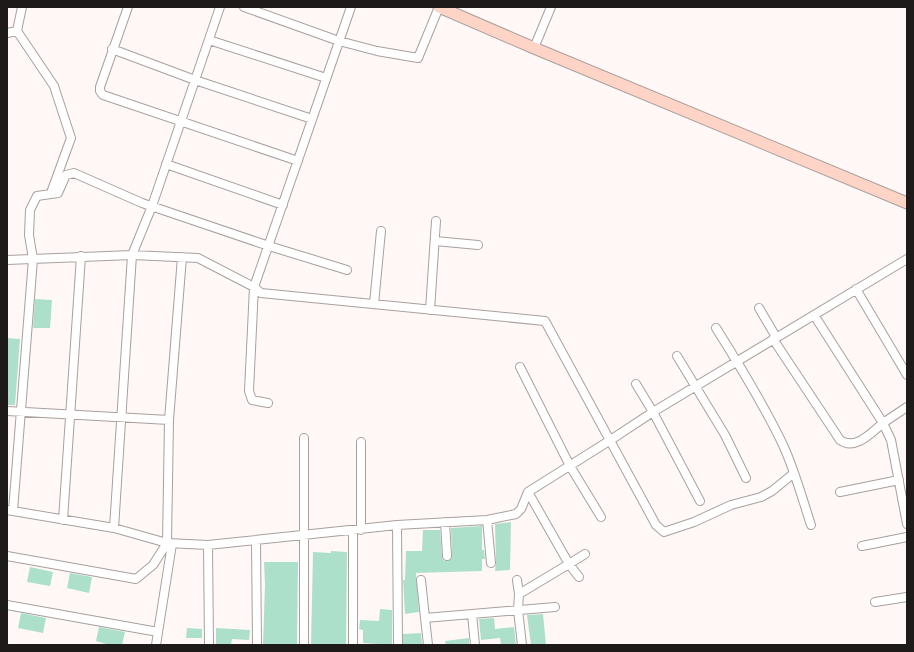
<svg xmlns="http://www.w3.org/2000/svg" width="914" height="652" font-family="Karla,sans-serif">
<rect width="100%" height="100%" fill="#fff8f6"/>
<path fill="#ace0cb" d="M35,299L52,300L50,328H33Z
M7,338L20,339L15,405H7Z
M511,522L510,570L495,571L496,562L495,524Z
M482,526V550H484L485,559H482V571L416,573L419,612L405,614L403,580H405L406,551H422L423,530H440L442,557L444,561H448L452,556L451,528Z
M331,551L347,552L346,645H311L313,552L331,553Z
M264,562H298L297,645H263L265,584Z
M30,567L53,572L50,586L27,582Z
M70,573L92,577L89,593L67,588Z
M380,609L392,610V645L363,643V630L359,629L360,620L379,621Z
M21,613L46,618L43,633L18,628Z
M543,614L546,645H531L527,615Z
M494,618L495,629L514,627L516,645H501L500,638L481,640L479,619Z
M99,627L125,632L122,645H109L96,641Z
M187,628L202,629V638H186Z
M216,628L250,630L249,640L232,639L231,645H216Z
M421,633L422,645H403V634Z
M469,638V645H446L445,641Z"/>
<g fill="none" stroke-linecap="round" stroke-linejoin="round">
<g stroke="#a8a09d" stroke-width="10">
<path id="street" d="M22,7L17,31L54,86L71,138L52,190L58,193
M128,7L100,87V91L103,95L298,161
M244,7L339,41L377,51L418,58L439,7
M7,33L17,31
M209,40L326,78
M534,48L551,7
M112,49L195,80L312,119
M166,164L283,205
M435,241L478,245
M7,260L132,255L198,258L254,287L261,293L545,321L656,525L664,532L694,522L731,505L761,497L772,491L794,473
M856,289L907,375
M374,304L381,231
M759,308L776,337
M430,310L436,221
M716,328C740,366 764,405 783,445C795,471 802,498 811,525
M773,339L840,440C855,451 871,433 883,423L814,315
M677,356L725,435L746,478
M520,367L570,466L601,517
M636,384L653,412L700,501
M268,403L252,400L249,391L254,287L351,7
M907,407L883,423L891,440L907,524
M7,411L169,420
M840,492L899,480
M7,510L114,528L167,543L208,545L397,525L487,520L516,514L521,509L528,492L609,441L653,412L907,259
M13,511L33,259L29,235L30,210L37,196L58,193L66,175L74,173L142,203L269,246L347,270
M63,520L81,256
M487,520L491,563
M445,522L447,556
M397,525L398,645
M114,528L132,255L152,206L220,7
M361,530V442
M353,531V645
M256,540L257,645
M208,545L209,645
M862,546L907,537
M7,556L136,579L153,565L167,543L169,420L182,257
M579,577L569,564L585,554
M421,580L425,618
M517,580L519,594
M875,602L907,597
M7,605L158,632
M472,614L475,645
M156,645L172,544
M304,645V438
M428,645L425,618L555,607
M522,645L518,610L519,594L569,564L528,492"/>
</g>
<g stroke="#a8a09d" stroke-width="13">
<path id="secondary" d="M439,7L534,48L907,203"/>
</g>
<use href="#street" stroke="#fff" stroke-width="8"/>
<use href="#secondary" stroke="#fdd4c5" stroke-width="11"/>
</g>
<rect width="914" height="652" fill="none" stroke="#1d1a19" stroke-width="16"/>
</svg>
